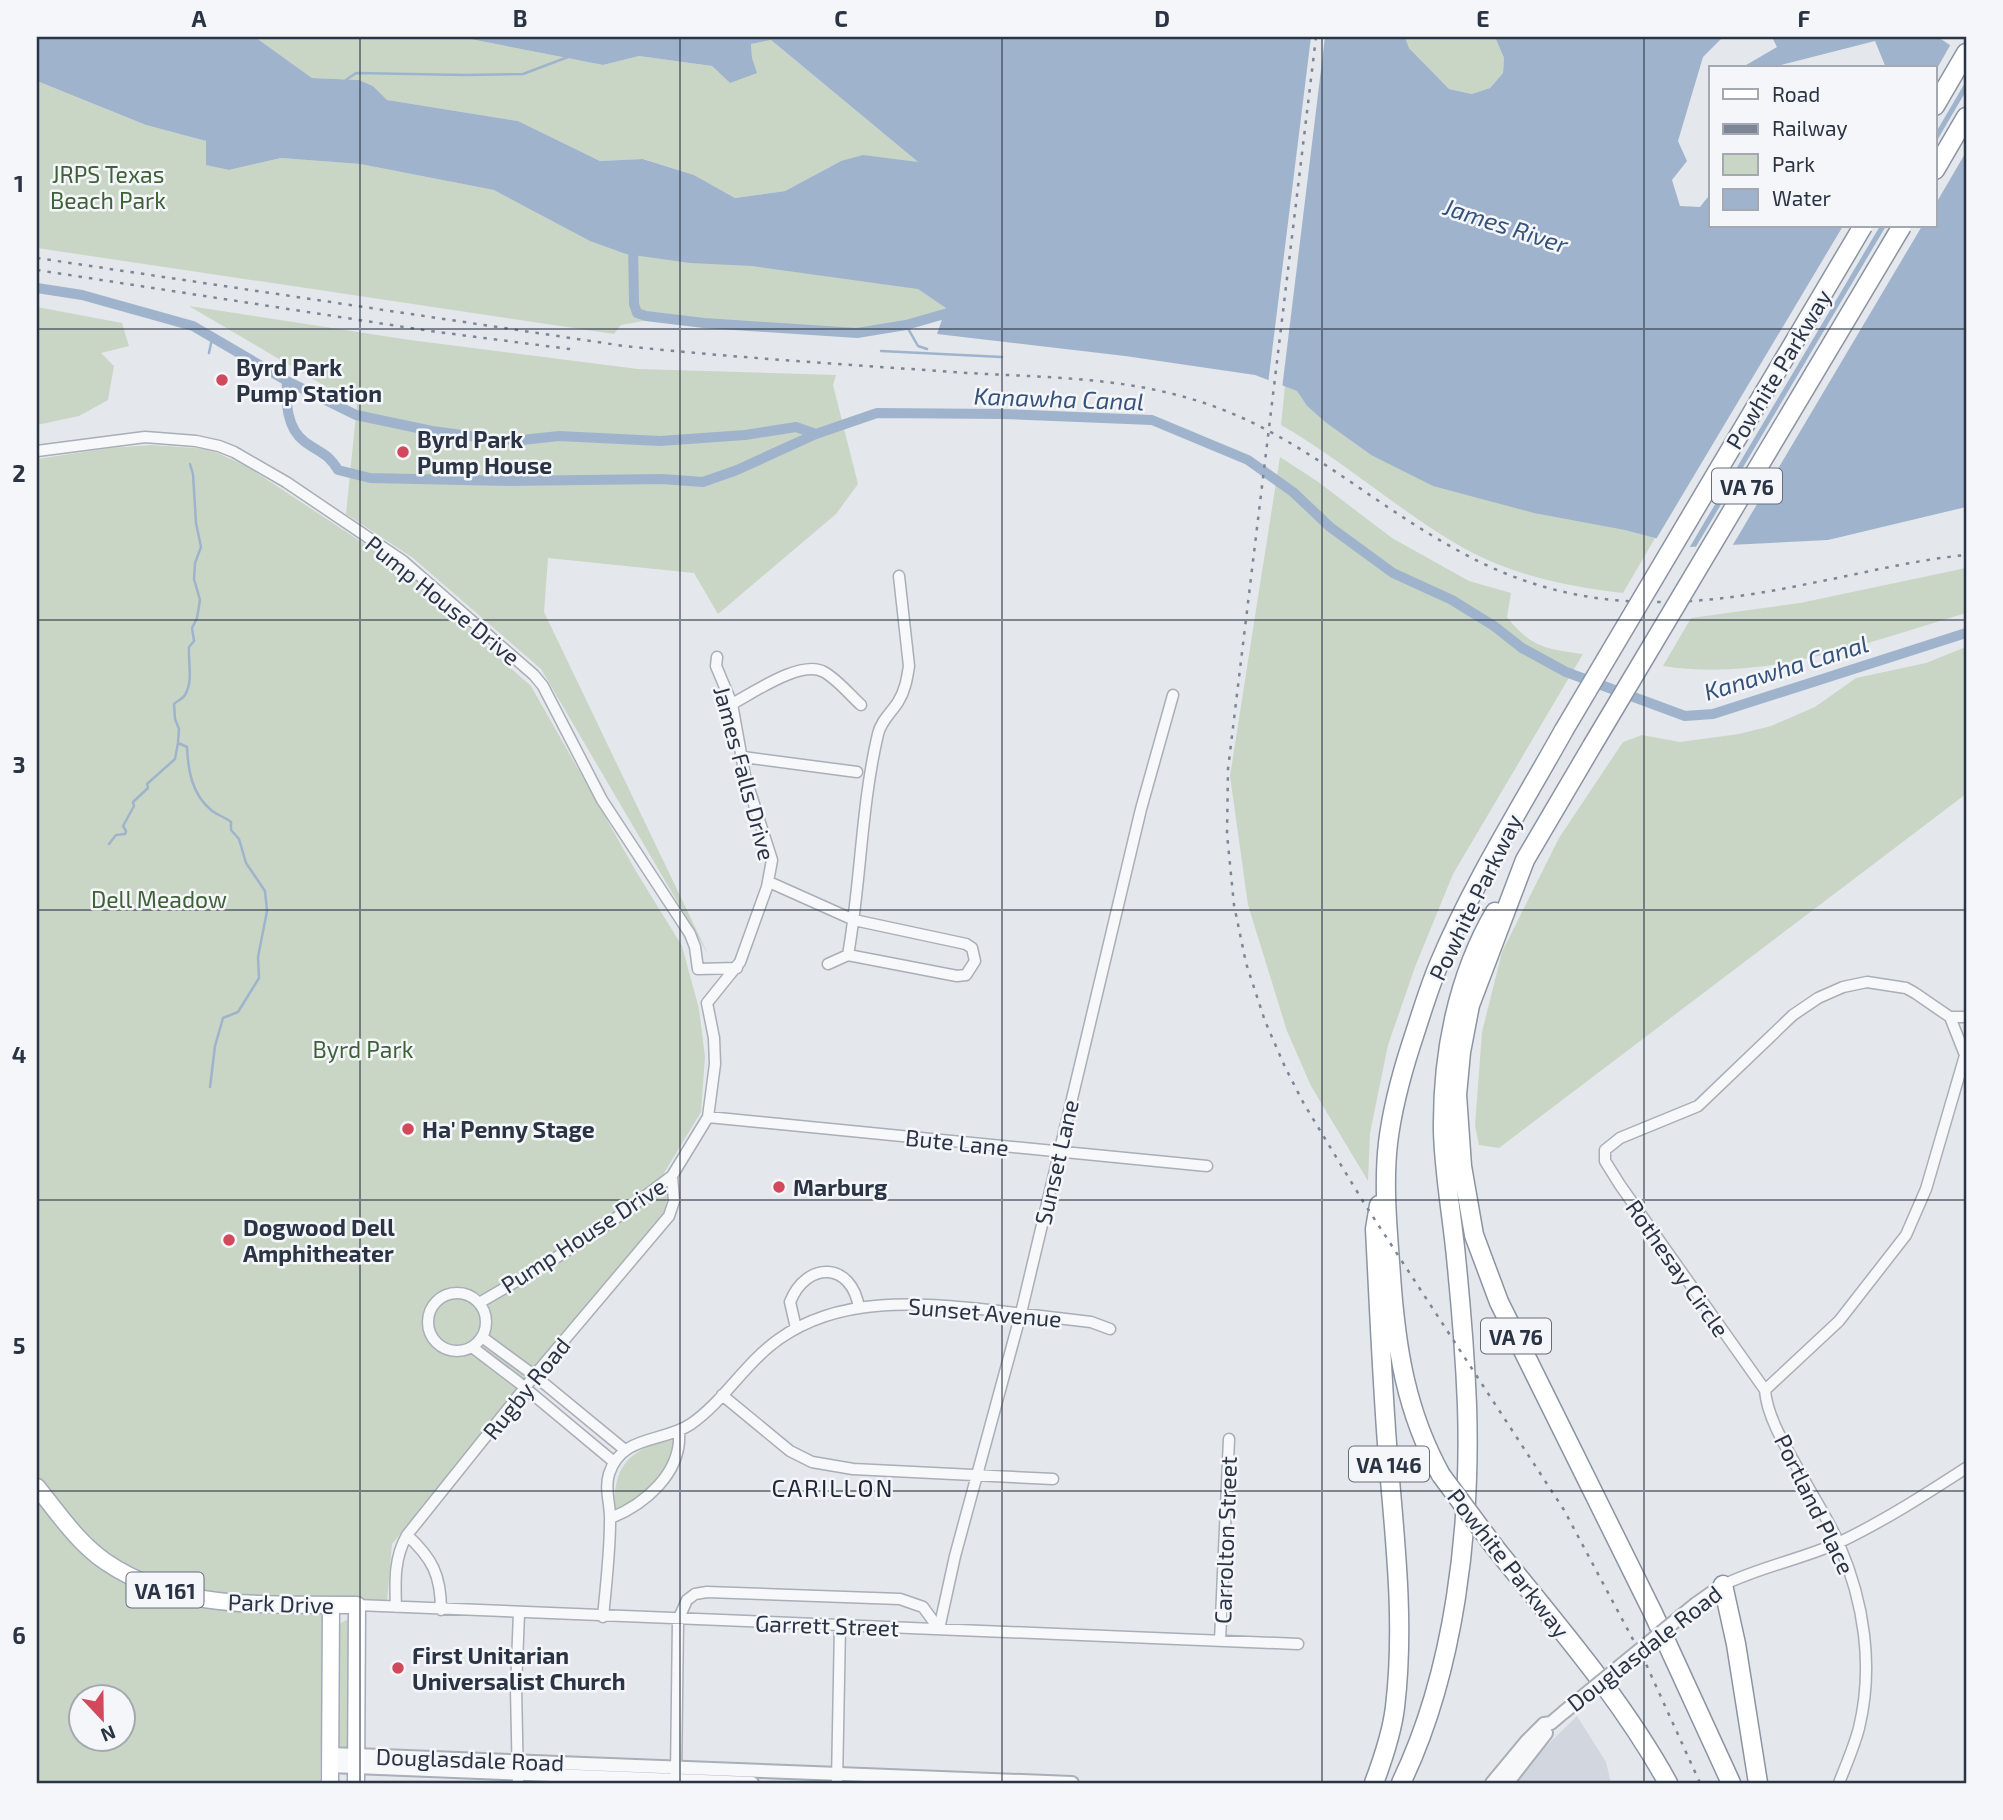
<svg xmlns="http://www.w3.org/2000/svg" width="2003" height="1820" font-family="'Exo 2',sans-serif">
<rect width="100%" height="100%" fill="#e4e7ec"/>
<path fill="#d2d6de" d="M1577,1716L1606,1762L1611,1783H1516L1531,1761Z"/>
<path fill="#c9d6c5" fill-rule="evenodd" d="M255,37H460L603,65L639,56L712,66L730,83L752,58L751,44L771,40L919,163L841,161L785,191L735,198L694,175L644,159L600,161L518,121L386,100L373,86L359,80L312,78Z
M1405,37H1495L1504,58L1503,73L1490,88L1473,94L1449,89L1409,48Z
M37,81L146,125L206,141L207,165L229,170L281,158L360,164L500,191L896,277L967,308L893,328L853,333L660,318L621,325L614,334L37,248Z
M189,306L410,340L638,369L836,375L833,385L858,484L836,514L718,614L694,573L548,558L544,612L708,954L541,669L413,558L346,514L357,405Z
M37,307L122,323L129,346L101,353L114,366L108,400L79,416L37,425Z
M1285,386L1297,391L1307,406L1325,422L1371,455L1655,538L1623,593C1571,587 1520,577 1473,553C1405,517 1348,463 1281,425Z
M151,445L209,449L248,467L401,568L453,612L496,655L531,686L637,873L682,946L699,1009L705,1057L701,1112L664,1173L668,1192L664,1213L392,1544L387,1603L325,1602L320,1783H37V459L110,448ZM80,1698H122V1740H80Z
M1280,457L1317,481L1392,538L1469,581L1511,593L1507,617C1530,647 1547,649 1583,654L1453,874L1415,967L1388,1045L1370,1133L1368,1181L1311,1086L1287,1031L1248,905L1230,776Z
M1966,568V613C1868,642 1767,682 1663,666L1691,618L1800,603Z
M1966,647V794L1499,1148L1479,1145L1475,1126L1482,1032L1502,952L1559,838L1623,742L1642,735L1680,742L1739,734L1771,726L1815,707L1856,678L1926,663Z
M676,1439C667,1480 648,1492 615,1512C612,1463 631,1448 676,1439Z
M346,1620L351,1623V1746L346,1749L338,1745V1625Z"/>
<path fill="#9fb4cc" d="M37,37H255L312,78L359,80L373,86L387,100L518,121L600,161L643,159L694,175L735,198L785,191L841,161L863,155L918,162L771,40L751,44L752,58L757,73L730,83L712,66L639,56L603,65L460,37H1405L1409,48L1449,89L1472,94L1490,88L1503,73L1504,58L1495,37H1723L1703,57L1678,141L1687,161L1672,180L1680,206L1700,207L1711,193V226H1935V68H1886L1875,41L1769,68H1741L1777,47L1772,37H1938L1966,56V507L1828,540L1689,547L1625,530L1534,513L1433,486L1371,455L1325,422L1307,406L1297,391L1255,375L1125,356L937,334L946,308L918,289L752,266L690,263L626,254L590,241L494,190L360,164L281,158L229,170L206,165V141L146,125L37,81Z"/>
<path fill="#e4e7ec" d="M1311,37H1325L1282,389L1268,384Z
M1952,42L1966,52V81L1935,134V72Z
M1966,91V152L1935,205V144Z
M1843,226H1880L1688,550L1655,541Z
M1886,226H1922L1731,548L1694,550Z"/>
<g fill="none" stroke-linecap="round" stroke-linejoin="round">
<path stroke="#9fb4cc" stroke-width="2.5" d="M346,80L356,73L465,75L523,74L568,57
M906,325L918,346L927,349
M881,351L1002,357
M209,353L212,338
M190,464L193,474L196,523L201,547L195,563L194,579L200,600L197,618L192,628L194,641L189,647C188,661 193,680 186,693C184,699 178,700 174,704L175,719L179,729L178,743L187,747C188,771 192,794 211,810C217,815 225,817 231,822V830L239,839L246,863L265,891L267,911L258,957L259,978L238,1012L223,1018L215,1046L210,1087
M109,844L116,835L125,834L126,831L123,826L134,806L133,802L148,788L147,784L175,759L178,743"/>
<path stroke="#9fb4cc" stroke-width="10" d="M633,241L634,304L637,313L646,316L704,323L857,333L906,325L955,311
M37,288L82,295L193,326L287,381C286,402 286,428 305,442C320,453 328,453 338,470L370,478L508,481L662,479L703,482L737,470L816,434L877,413L1003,414L1152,420L1248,460L1293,492L1330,527L1393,573L1452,600L1494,626L1522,648L1566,672L1685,716L1713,714L1966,633
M287,381L356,415L432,431L492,439L522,440L559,436L660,441L745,435L796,427L816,434"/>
<g stroke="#a9aeb7" stroke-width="13">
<path id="minor" d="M37,451L145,437L196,441L219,446L234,452L286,482L403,561L534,675L543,686L602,800L690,934L695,947L698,969L737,968
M732,704C753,693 801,659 824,672C837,679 850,695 861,705
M743,757L857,772
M769,882L854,920L966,944L972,948L975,961L966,975L957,976L848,955C861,882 861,806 878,734C881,721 891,713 898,702C905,691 907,679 909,666L899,576
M828,964L848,955
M1950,1017H1966
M708,1117L1207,1166
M428 1322a29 29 0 1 1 58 0a29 29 0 1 1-58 0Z
M479,1303L551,1261L612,1221L672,1176L708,1117L715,1064L714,1038L707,1003L740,962L767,887L772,860L745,776L732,704L716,666L717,657
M796,1328L790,1302C807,1260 852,1262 859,1308
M482,1337L535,1376L625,1450
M472,1347L518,1382L614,1462
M1765,1390L1620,1185L1605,1161V1150L1620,1138L1698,1106L1793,1015L1818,998L1843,987L1867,982L1906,988L1915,993L1950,1017L1965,1055
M1765,1390C1767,1420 1792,1457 1806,1483C1817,1503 1830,1523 1839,1544C1864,1602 1874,1666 1859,1728C1854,1747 1846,1765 1839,1783
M1765,1390L1839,1321L1906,1235L1926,1189L1966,1052
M722,1395L790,1451L812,1462L853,1469L1053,1479
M611,1518C645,1504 682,1473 679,1432
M407,1535C432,1558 441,1575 441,1610
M1723,1585C1762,1566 1803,1559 1840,1542C1884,1521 1926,1494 1966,1468
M357,1605L1298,1644
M396,1607C395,1581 394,1558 407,1535L539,1370L669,1216L674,1201L672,1176
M603,1617C606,1585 610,1553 610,1521C611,1505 604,1490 609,1474C622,1434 663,1443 691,1424C724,1401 745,1363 779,1339C841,1295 919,1303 990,1310C1024,1314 1057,1318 1091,1322L1110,1329
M939,1629L955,1556L1021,1313L1141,809L1173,695
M1220,1641L1229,1439
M676,1775L678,1620L687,1600L695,1594L707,1592L900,1599L923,1607L939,1629
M518,1783L516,1688L519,1613
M837,1783L840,1626"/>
</g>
<g stroke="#a9aeb7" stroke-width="16">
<path id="tertiary" d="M1696,1604L1723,1585
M330,1754L1072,1783
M330,1766L752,1783
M1492,1783L1526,1742L1544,1724L1551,1723L1564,1712
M1507,1783L1546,1733"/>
</g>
<g stroke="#a3abb8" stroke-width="19">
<path id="primary" d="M37,1487C58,1513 78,1543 106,1562C181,1613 270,1603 357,1605L356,1783
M330,1783L331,1605"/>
</g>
<g stroke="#8b94a3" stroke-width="21">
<path id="motorway" d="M1935,106L1966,53
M1935,170L1966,117
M1592,746L1525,860L1470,1005L1461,1052L1457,1095L1462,1166L1474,1235L1499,1302L1653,1613L1731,1783
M1441,1475C1406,1412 1396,1348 1391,1276C1388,1232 1383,1187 1388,1143C1392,1110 1401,1076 1411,1045C1420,1018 1428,990 1439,964C1473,883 1521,807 1564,730
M1493,1545C1554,1622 1620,1696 1668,1783
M1723,1585L1736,1644L1758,1783
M1374,1783C1383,1759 1392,1733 1395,1707C1405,1624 1395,1540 1388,1457C1382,1381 1379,1305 1375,1229L1379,1205
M1401,1783C1455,1671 1471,1529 1467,1405C1465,1356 1461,1306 1456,1257C1452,1215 1444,1173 1443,1131C1442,1055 1457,977 1495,912"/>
</g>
<use href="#minor" stroke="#f7f8fa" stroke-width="10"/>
<use href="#tertiary" stroke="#f7f8fa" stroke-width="12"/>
<use href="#primary" stroke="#fff" stroke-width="16"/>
<use href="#motorway" stroke="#fff" stroke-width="18"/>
<path stroke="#7d8696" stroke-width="2.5" stroke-dasharray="3.5 7" stroke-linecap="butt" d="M1316,37L1228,769L1227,834L1234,905L1246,963L1265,1021L1285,1067L1304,1104L1364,1203L1564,1510L1646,1664L1700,1783
M37,258L624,346C738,358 853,365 968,373C1037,377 1109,377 1177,395C1289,423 1361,498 1459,551C1573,615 1683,610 1807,584C1860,574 1913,560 1966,555
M37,270L430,331L577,350"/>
<g stroke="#a9aeb7" stroke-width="16" stroke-linecap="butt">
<path id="tertiary-bridge" d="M1564,1712L1696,1604"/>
</g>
<g stroke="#8b94a3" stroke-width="21" stroke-linecap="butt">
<path id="motorway-bridge" d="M1564,730L1863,226
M1592,746L1902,226
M1441,1475L1493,1545"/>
</g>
<use href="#tertiary-bridge" stroke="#f7f8fa" stroke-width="12"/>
<use href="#motorway-bridge" stroke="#fff" stroke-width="18"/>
</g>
<path fill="none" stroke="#2b3445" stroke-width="2" stroke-opacity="0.55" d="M360,37V1783M680,37V1783M1002,37V1783M1322,37V1783M1644,37V1783M37,329H1966M37,620H1966M37,910H1966M37,1200H1966M37,1491H1966"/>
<g fill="#d1495b" stroke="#f4f6f9" stroke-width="2.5">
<circle cx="222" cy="380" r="7"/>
<circle cx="403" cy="452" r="7"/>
<circle cx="408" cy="1129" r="7"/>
<circle cx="779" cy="1187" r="7"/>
<circle cx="229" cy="1240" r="7"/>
<circle cx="398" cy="1668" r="7"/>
</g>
<g text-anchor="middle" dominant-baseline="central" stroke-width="5" stroke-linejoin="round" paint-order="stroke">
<g fill="#f4f6f9" stroke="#676e7b" stroke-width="2">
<rect x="1712" y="468.5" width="70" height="35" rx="5"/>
<rect x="1481" y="1318.5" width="70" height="35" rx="5"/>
<rect x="1349" y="1446.5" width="80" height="35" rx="5"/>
<rect x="126.5" y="1572.5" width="77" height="35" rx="5"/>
</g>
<g font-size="21" font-weight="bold" fill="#2b3445">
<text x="1747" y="486">VA 76</text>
<text x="1516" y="1336">VA 76</text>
<text x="1389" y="1464">VA 146</text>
<text x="165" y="1590">VA 161</text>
</g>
<g font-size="23" fill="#3f6138" stroke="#f4f6f9">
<text x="108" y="174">JRPS Texas<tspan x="108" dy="26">Beach Park</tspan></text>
<text x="159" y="899">Dell Meadow</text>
<text x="363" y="1049">Byrd Park</text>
</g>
<g font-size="23" font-weight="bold" fill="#2b3445" stroke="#f4f6f9" text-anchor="start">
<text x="236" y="367">Byrd Park<tspan x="236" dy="26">Pump Station</tspan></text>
<text x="417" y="439">Byrd Park<tspan x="417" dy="26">Pump House</tspan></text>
<text x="422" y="1129">Ha' Penny Stage</text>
<text x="793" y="1187">Marburg</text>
<text x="243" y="1227">Dogwood Dell<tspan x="243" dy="26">Amphitheater</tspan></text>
<text x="412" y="1655">First Unitarian<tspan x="412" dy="26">Universalist Church</tspan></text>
</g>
<g font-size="23" fill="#2b3445" stroke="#f4f6f9">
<text transform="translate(1778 369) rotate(-59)">Powhite Parkway</text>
<text transform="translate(443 600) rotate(39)">Pump House Drive</text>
<text transform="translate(745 773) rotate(75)">James Falls Drive</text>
<text transform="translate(1475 897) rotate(-64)">Powhite Parkway</text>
<text transform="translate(957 1142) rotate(6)">Bute Lane</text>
<text transform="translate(1056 1162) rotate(-77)">Sunset Lane</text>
<text transform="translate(583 1235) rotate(-33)">Pump House Drive</text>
<text transform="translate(1678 1268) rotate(55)">Rothesay Circle</text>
<text transform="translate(985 1312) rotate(5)">Sunset Avenue</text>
<text transform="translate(526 1388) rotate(-51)">Rugby Road</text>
<text transform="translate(1815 1504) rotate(64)">Portland Place</text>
<text transform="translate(1225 1540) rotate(-88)">Carrolton Street</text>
<text transform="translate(1509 1563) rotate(52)">Powhite Parkway</text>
<text transform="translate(281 1603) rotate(2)">Park Drive</text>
<text transform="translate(827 1625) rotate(2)">Garrett Street</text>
<text transform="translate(1644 1648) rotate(-38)">Douglasdale Road</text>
<text transform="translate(470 1759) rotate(2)">Douglasdale Road</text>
</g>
<g font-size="24" font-style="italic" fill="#34527a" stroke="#f4f6f9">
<text transform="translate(1506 225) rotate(18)">James River</text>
<text transform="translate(1059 398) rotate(2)">Kanawha Canal</text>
<text transform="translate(1786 667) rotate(-17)">Kanawha Canal</text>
</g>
<g font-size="24" letter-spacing="2" fill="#1d2536" stroke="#f4f6f9">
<text x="833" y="1487">CARILLON</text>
</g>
</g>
<rect width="2003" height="1820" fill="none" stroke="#f4f6f9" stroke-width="77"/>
<rect x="1709" y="66" width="228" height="161" fill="#f4f6f9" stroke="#a4a8b1" stroke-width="2"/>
<rect x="1723" y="89" width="35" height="10" fill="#ffffff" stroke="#a4a8b1" stroke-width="2"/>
<text x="1772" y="102" font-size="21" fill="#2b3445">Road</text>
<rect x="1723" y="124" width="35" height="10" fill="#7d8696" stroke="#a4a8b1" stroke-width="2"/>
<text x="1772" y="136" font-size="21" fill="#2b3445">Railway</text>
<rect x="1723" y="154" width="35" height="21" fill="#c9d6c5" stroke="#a4a8b1" stroke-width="2"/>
<text x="1772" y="172" font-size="21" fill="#2b3445">Park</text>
<rect x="1723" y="189" width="35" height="21" fill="#9fb4cc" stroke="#a4a8b1" stroke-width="2"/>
<text x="1772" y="206" font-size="21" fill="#2b3445">Water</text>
<g transform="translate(102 1718) rotate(158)"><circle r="33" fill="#f4f6f9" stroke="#a4a8b1" stroke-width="2"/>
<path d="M0-5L12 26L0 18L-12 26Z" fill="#d1495b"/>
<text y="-10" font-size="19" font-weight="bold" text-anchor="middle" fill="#2b3445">N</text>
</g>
<rect x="38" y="38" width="1927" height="1744" fill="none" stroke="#2b3445" stroke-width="2.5"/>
<g font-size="23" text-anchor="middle" font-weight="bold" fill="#2b3445">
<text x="199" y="27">A</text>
<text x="520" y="27">B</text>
<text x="841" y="27">C</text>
<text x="1162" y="27">D</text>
<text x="1483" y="27">E</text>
<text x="1804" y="27">F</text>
<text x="19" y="192">1</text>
<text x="19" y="482">2</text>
<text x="19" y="773">3</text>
<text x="19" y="1063">4</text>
<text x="19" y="1354">5</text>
<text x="19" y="1644">6</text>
</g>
</svg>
